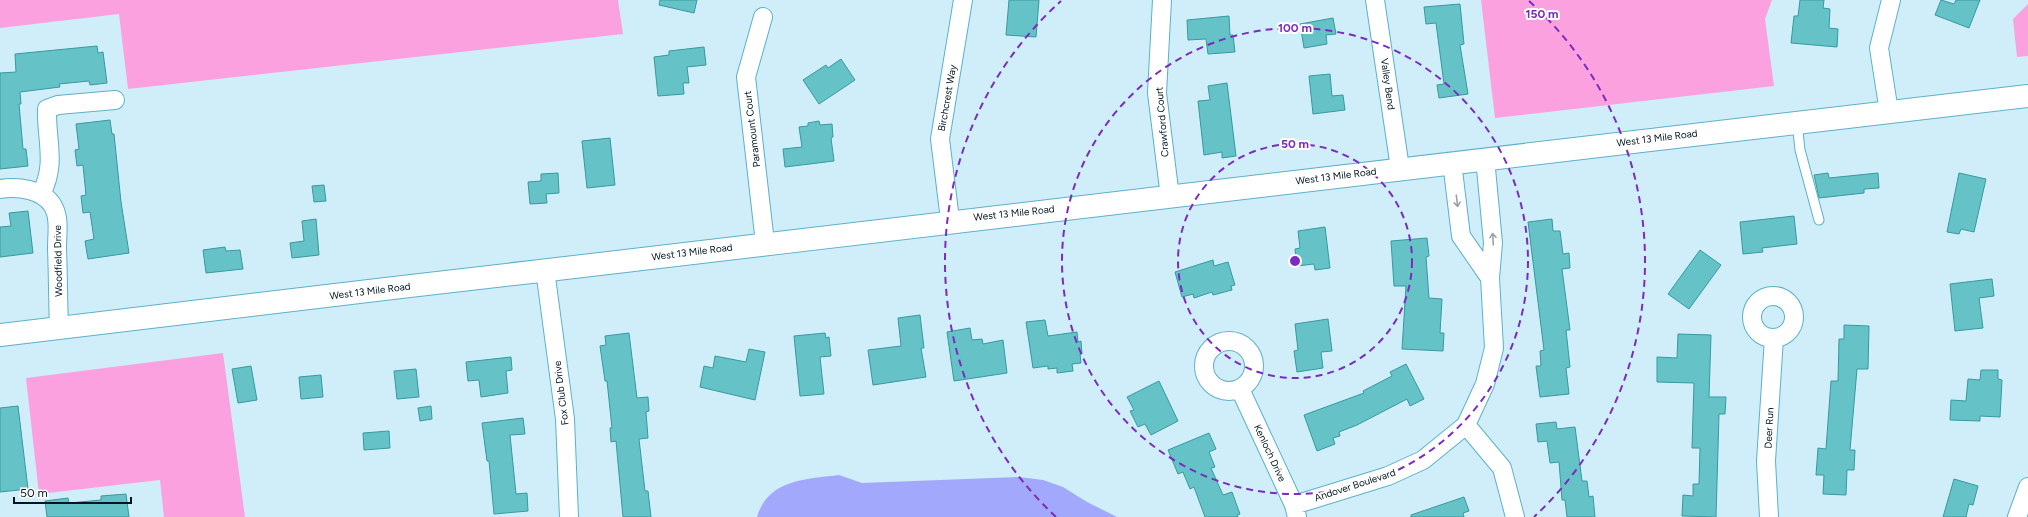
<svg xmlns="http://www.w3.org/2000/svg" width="2028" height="517" font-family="Figtree,sans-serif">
<rect width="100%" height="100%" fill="#cfeef9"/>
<path fill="#fba1df" d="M0,0H618L623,34L128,89L119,14L0,28Z
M1481,0H1772L1765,19L1774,86L1495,118Z
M2028,4V56L2017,57L2013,19Z
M223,353L245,517H164L160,480L39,494L26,378Z"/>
<path fill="#a2a9fc" d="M839,475L862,483L1019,477L1043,480L1063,487L1087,502L1117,517H757C768,479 807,479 839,475Z"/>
<path fill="#65c3c8" stroke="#37999e" d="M660,0H697L694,13L659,5Z
M1009,0H1039L1036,37L1006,35Z
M1800,0H1824L1823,8L1830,9L1829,28L1838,29L1837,47L1791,43L1794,16H1798Z
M1941,0L1954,4L1956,0H1980L1969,28L1935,15Z
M1460,4L1464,44L1460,45L1468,94L1439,98L1437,85L1444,84L1436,23L1426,24L1424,7Z
M1229,16L1230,35H1233L1235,52L1208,54L1206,39L1188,40L1187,20Z
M1333,18L1336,34L1326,35L1327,44L1304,48L1300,24Z
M97,46L98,53L103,52L107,83L90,85L89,81L59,84L60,87L20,92L21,104H19L23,149H26L28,166L0,169V73L16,72L15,54Z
M704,47L706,65L687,67L689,83H683L684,94L658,96L654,57L669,55V51Z
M841,59L855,80L819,104L803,80L826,65L828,68Z
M1330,74L1332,96L1343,95L1345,110L1313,114L1309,76Z
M1227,83L1236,156L1222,158V152L1204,155L1198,101L1210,100L1208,86Z
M110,120L112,134H114L121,202L129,253L88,259L85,241L94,239L90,212L83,213L81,196L86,195L83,165L77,166L75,150L79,149L76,124Z
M819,121L820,125L832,124L833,137L831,138L834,161L785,167L783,149L802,147L799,127L808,126V123Z
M610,138L615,185L587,188L582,141Z
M558,173L559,193L546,194L547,203L530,204L528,182L541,181V174Z
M1828,173L1829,178L1878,173L1879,188L1864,189V193L1819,198L1814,175Z
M1959,173L1986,179L1974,232L1961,229L1959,234L1947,232Z
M324,185L326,201L314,202L312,186Z
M28,211L33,253L0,257V227L11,226L9,213Z
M1794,216L1797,244L1762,248L1763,252L1743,254L1740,222Z
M316,219L319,255L292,258L290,243L304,241L302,221Z
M1552,219L1553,231H1560L1563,254L1569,253L1570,268L1562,269L1570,330H1566L1570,367L1566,368L1569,394L1540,397L1536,366H1541L1540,351L1544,350L1528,222Z
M1325,227L1330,268L1315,270L1314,264L1297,266L1295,249L1300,248L1298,231Z
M1427,238L1429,256L1426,257L1429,298L1442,299L1440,333H1444L1443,351L1402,349L1406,286H1394L1391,241Z
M225,247L226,251L240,250L243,269L206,273L203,250Z
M1700,250L1721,265L1689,309L1668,294Z
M1213,260L1214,266L1228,262L1235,285L1231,286L1232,290L1213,295L1212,292L1194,298L1193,294L1182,297L1175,272Z
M1992,279L1994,296L1979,298L1983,328L1955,331L1950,284Z
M920,315L924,348H921L926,377L873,385L868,350L901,346L898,318Z
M1328,319L1332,351L1321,352L1323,368L1297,372L1294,351L1298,350L1295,324Z
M1045,320L1048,336L1077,332L1078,342L1081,341L1082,354H1080L1081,363L1072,364L1073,371L1057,373V368L1048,369V366L1033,368L1026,322Z
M1844,325L1869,326L1868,369H1857L1850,450H1855L1854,470H1847L1846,495L1823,494L1824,475H1816L1818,448L1826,449L1831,381H1838L1839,339H1844Z
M970,328L972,340L982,339L983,344L1003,340L1007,373L954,381L947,332Z
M629,333L637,398L648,397L649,411L646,412L648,438L639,439L645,491H648L651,517H623L616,441L611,442L610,428H612L607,381H605L600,346L606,345L605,336Z
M825,333L826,338L829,337L831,356L820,357L824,394L800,396L794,336Z
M1678,334L1711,335L1709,397H1726L1725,414H1719L1716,517L1682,516L1683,495L1693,496V484H1699L1700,448H1692L1694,383L1657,382V357L1677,358Z
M749,349L765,352L755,400L700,387L704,366L713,368L715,356L746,362Z
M511,357L512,370L506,371L508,393L481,397L479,380L468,381L466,362Z
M1406,364L1424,399L1410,406L1407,399L1357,425L1339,432L1340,436L1333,438L1335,444L1317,451L1304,415L1364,393L1363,391L1392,376L1390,372Z
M251,366L257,400L238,403L232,369Z
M416,369L419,397L397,399L394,371Z
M1981,370H1998V379L2002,380L2000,417L1980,416V421L1950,420L1951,400L1966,401L1968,379L1980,380Z
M321,375L323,397L301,399L299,377Z
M1159,381L1178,421L1151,435L1145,424L1138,427L1130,411L1134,410L1127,397Z
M18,406L28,489L0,492V408Z
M431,406L432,419L420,421L418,408Z
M523,418L525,434L510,435L516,494L527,493L528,511L494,514L489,461H487L482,423Z
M1556,422L1557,429L1575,427L1582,481H1587L1589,497L1593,496L1595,517H1567L1565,500H1562L1559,462L1550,463L1547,441L1538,442L1536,424Z
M389,431L390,448L364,450L363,433Z
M1209,433L1216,449L1209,452L1215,467L1211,468L1223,495L1232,492L1240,514L1237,515L1238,517H1205L1194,487L1190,489L1183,472L1178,474L1168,450Z
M1954,479L1978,486L1973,505L1969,504L1966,517H1943Z
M126,494L129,517H47L45,501L68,498L69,503L101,500V496Z
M1464,497L1469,511L1463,513L1464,517H1411V515Z"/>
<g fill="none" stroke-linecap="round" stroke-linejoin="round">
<g stroke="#5cb1ca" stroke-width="11">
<path id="service" d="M1797,122L1800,150L1819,220"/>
</g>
<g stroke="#5cb1ca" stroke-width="20">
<path id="minor" d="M1162,0L1157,93L1170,197
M1375,0L1400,168
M763,17L746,77L765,243
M1889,112L1879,48L1891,0
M1452,162L1461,236L1490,278
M0,189C17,186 43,189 53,206C60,218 57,234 57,248C58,274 58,301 59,328
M41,194C57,164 46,140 47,109L58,105L115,100
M950,220L940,139L963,0
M545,270L565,419L569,517
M1752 317a21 21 0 1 1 42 0a21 21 0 1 1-42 0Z
M1204 366a25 25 0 1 1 50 0a25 25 0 1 1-50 0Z
M1240,389L1294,505L1297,517
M1466,425L1502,468L1515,517
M1294,505L1388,476L1423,460L1466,425L1485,384L1494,348L1490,278L1493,243L1485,158
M1769,517L1766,461L1774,338
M2017,517L2028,487"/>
</g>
<g stroke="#5cb1ca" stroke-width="24">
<path id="tertiary" d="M0,335C180,312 360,292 540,271C1036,211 1532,154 2028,96"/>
</g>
<use href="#service" stroke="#fff" stroke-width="9"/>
<use href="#minor" stroke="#fff" stroke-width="18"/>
<use href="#tertiary" stroke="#fff" stroke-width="22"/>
</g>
<defs><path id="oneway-shaft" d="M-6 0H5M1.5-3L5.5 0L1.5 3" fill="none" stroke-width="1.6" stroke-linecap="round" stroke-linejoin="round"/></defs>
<g stroke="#99a2a5">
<use href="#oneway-shaft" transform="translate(1457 201) rotate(83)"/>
<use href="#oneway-shaft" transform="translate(1493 239) rotate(-93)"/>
</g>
<g fill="none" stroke="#7b2cbf" stroke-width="2" stroke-dasharray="7 5">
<circle cx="1295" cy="261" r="117"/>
<circle cx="1295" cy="261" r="233"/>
<path d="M1056 517A350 350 0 0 1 1061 1M1529 1A350 350 0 0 1 1534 517"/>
</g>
<g text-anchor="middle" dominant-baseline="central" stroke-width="4" stroke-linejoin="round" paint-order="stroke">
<g font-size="10" fill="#00171e" stroke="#fff">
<text transform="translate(1388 84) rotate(82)">Valley Bend</text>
<text transform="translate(947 98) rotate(-80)">Birchcrest Way</text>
<text transform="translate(1162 122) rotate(-95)">Crawford Court</text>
<text transform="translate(752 129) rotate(-97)">Paramount Court</text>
<text transform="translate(1657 138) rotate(-7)">West 13 Mile Road</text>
<text transform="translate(1336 176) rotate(-7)">West 13 Mile Road</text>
<text transform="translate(1014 213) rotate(-6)">West 13 Mile Road</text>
<text transform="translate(692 252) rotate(-7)">West 13 Mile Road</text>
<text transform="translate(58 261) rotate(-91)">Woodfield Drive</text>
<text transform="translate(370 291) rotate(-7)">West 13 Mile Road</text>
<text transform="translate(561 393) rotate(-97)">Fox Club Drive</text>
<text transform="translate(1769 428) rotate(-87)">Deer Run</text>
<text transform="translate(1270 453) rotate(65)">Kenloch Drive</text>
<text transform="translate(1355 485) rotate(-18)">Andover Boulevard</text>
</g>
</g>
<circle cx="1295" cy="261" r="6" fill="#7b2cbf" stroke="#fff" stroke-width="2"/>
<g font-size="12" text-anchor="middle" font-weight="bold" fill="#7b2cbf" stroke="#fff" stroke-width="4" stroke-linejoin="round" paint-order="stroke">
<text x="1542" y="18">150 m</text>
<text x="1295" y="32">100 m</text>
<text x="1295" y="148">50 m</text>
</g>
<path d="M14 497v6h117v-6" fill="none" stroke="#00171e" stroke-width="2"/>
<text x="20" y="497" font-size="12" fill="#00171e" stroke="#ffffff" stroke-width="3" paint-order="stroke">50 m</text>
</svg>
